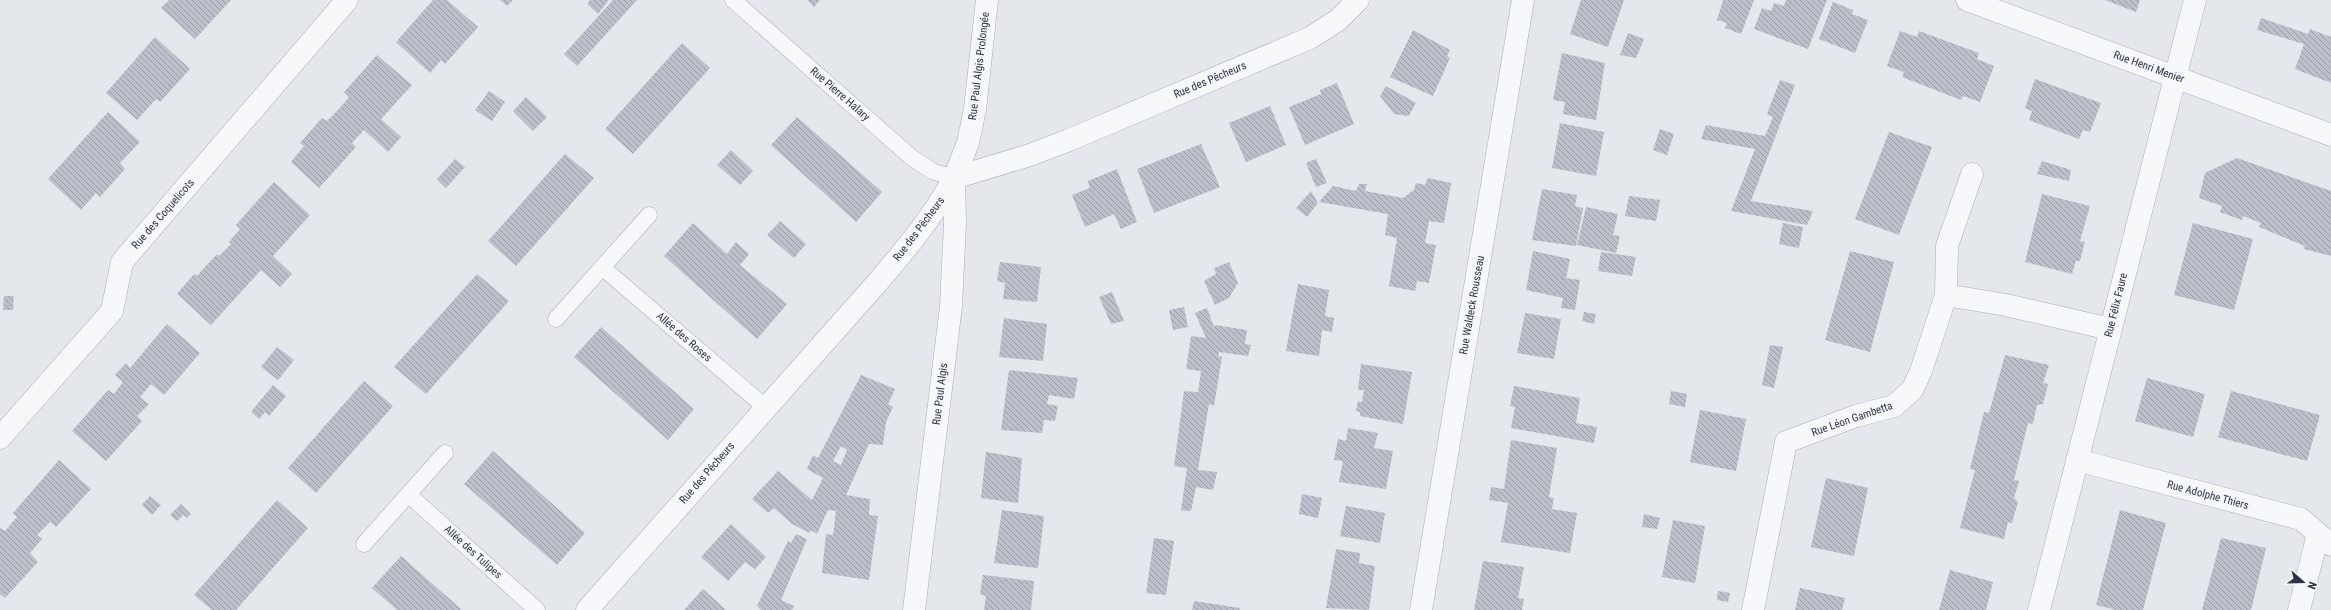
<svg xmlns="http://www.w3.org/2000/svg" width="2331" height="610" font-family="'Roboto Condensed',sans-serif">
<defs>
<pattern id="building-back-hatch" width="6" height="6" patternUnits="userSpaceOnUse"><rect width="6" height="6" fill="#bbc0ca"/><path d="M-1 5l2 2M0 0l6 6M5-1l2 2" fill="none" stroke="#989da6"/></pattern>
</defs>
<rect width="100%" height="100%" fill="#e4e7ec"/>
<path fill="url(#building-back-hatch)" fill-rule="evenodd" d="M169,0H231L195,39L161,8Z
M433,0H447L478,27L445,64L441,60L430,73L396,42Z
M500,0H513L507,6Z
M590,0H607L608,1L598,14L587,4Z
M613,0H637L577,66L564,54Z
M807,0H820L814,7Z
M1581,0H1624L1608,47L1570,34Z
M1723,0H1754L1741,34L1725,28L1727,23L1717,20Z
M1786,0H1827L1808,49L1754,29L1762,8L1771,11L1774,3L1784,6Z
M2105,0H2140L2136,12Z
M1833,2L1853,10L1852,14L1868,20L1855,53L1819,39Z
M2261,18L2308,34L2310,29L2331,37V83L2295,69L2304,44L2257,30Z
M1413,30L1450,50L1447,56L1450,58L1433,96L1390,77Z
M1900,31L1917,37L1919,31L1979,53L1977,59L1994,66L1980,102L1963,96L1961,100L1902,77L1904,72L1887,66Z
M1628,33L1644,39L1636,58L1620,55Z
M155,37L190,69L160,102L156,99L137,120L106,93Z
M682,43L710,68L633,154L605,129Z
M1562,53L1605,63L1596,120L1563,114L1565,102L1553,100Z
M377,55L412,85L381,119L401,137L388,152L364,130L352,143L356,147L319,188L291,162L304,146L300,143L322,118L327,121L339,109L349,97L344,92Z
M2035,79L2101,103L2090,132L2083,130L2079,139L2029,120L2032,111L2025,108Z
M1780,80L1795,85L1751,201L1813,211L1807,225L1731,211L1755,149L1701,139L1706,125L1765,136L1773,117L1767,114Z
M1337,83L1354,124L1305,145L1289,107L1321,94L1320,90Z
M1386,86L1416,103L1409,116L1394,114L1380,96Z
M489,91L505,102L492,121L475,110Z
M526,97L547,117L533,131L513,111Z
M1270,106L1286,145L1246,162L1229,123Z
M108,112L140,142L120,163L125,169L100,197L96,193L81,210L48,179Z
M797,117L882,192L856,222L771,145Z
M1560,123L1604,132L1596,176L1552,168Z
M1660,129L1674,134L1667,155L1653,150Z
M1889,132L1932,147L1899,235L1855,219Z
M1201,144L1220,187L1154,213L1137,169Z
M731,150L753,171L740,185L717,165Z
M565,154L594,178L516,266L488,241Z
M2237,158L2331,191V256L2304,249L2305,246L2259,227L2261,223L2243,216L2242,220L2220,212L2222,206L2199,198L2205,173Z
M455,159L465,167L446,188L437,179Z
M1316,159L1327,183L1316,187L1306,163Z
M2042,161L2071,170L2069,181L2037,174Z
M1117,169L1137,222L1121,229L1114,214L1085,227L1072,195L1090,188L1088,181Z
M1428,178L1451,183L1444,223L1429,221L1425,243L1436,245L1429,283L1417,281L1415,291L1389,286L1397,238L1385,235L1388,214L1319,202L1333,186L1356,191L1359,184H1367L1365,191L1403,198L1414,190L1416,183L1425,185Z
M274,182L310,215L273,256L292,274L280,287L261,270L211,325L177,294L194,274L197,276L217,254L219,256L231,244L229,242L240,229L236,225Z
M1542,189L1577,195L1575,206L1583,208L1576,246L1532,240Z
M1311,191L1318,203L1307,217L1296,208Z
M2042,194L2090,206L2080,241L2085,242L2082,253L2080,261H2076L2072,274L2025,262Z
M1629,196L1660,200L1656,221L1625,216Z
M1586,207L1618,214L1613,235L1620,236L1616,253L1577,245Z
M780,221L806,244L794,258L767,235Z
M693,223L727,254L736,242L749,254L740,265L787,304L757,339L664,256Z
M1783,223L1803,227L1799,248L1779,244Z
M2193,223L2253,239L2234,310L2174,295Z
M1533,251L1570,259L1566,278L1580,280L1575,310L1561,308L1563,298L1526,290Z
M1850,251L1894,262L1870,352L1825,340Z
M1601,252L1636,257L1632,276L1598,271Z
M1000,262L1041,267L1037,302L1003,299L1005,283L997,281Z
M1229,262L1238,283L1229,298L1215,305L1204,281L1216,274L1214,268Z
M477,274L509,301L426,394L394,367Z
M1298,284L1329,290L1325,316L1334,318L1332,332L1322,330L1319,356L1286,351Z
M1112,292L1124,321L1111,324L1099,297Z
M4,296H14L13,310H3Z
M1184,307L1188,327L1173,330L1169,310Z
M1207,308L1214,327L1215,325L1247,330L1245,344L1251,345L1248,356L1219,352L1218,356L1222,357L1214,406L1209,404L1198,470L1217,472L1213,490L1196,487L1191,511L1181,510L1187,468L1174,466L1184,391L1198,392L1201,371L1186,369L1191,336L1206,338L1195,313Z
M1584,312L1596,314L1594,324L1582,321Z
M1525,313L1561,319L1554,359L1517,353Z
M1004,318L1047,324L1043,361L999,357Z
M167,324L200,353L164,395L151,384L140,397L149,404L137,416L142,421L106,461L72,431L108,390L114,394L123,382L115,375L126,363L130,368Z
M601,327L694,409L668,440L574,357Z
M1770,345L1783,347L1774,388L1762,385Z
M277,347L294,360L278,380L261,367Z
M2005,355L2049,365L2043,383L2048,384L2043,404L2037,405L2033,424L2028,423L2014,480L2019,481L2014,498L2018,502L2012,523L2008,522L2004,539L1960,528L1975,470L1970,469L1984,412L1989,413Z
M1361,364L1412,372L1403,424L1360,416V412L1356,411L1358,401L1362,402L1364,390H1358Z
M1009,370L1078,378L1074,399L1049,395L1047,404L1058,406L1055,421L1044,420L1042,433L1001,430Z
M861,375L895,389L888,404L893,407L886,422L883,445L869,444L846,495L870,499L869,515L878,516L869,580L822,573L826,534L833,535L836,511L828,510L817,534L811,530L810,533L792,524L774,508L768,513L752,499L778,471L812,500L823,478L807,469L813,455L818,458ZM841,446L847,450L841,465L833,461Z
M2147,378L2205,394L2193,437L2135,421Z
M364,381L393,406L316,493L288,468Z
M273,385L286,396L269,416L265,412L259,419L251,412Z
M1514,386L1580,398L1576,423L1597,427L1594,443L1511,428L1515,407L1510,406Z
M1671,391L1687,394L1685,407L1669,404Z
M2231,391L2320,415L2307,461L2218,437Z
M1700,410L1746,419L1736,471L1690,462Z
M1348,428L1378,433L1374,448L1393,451L1386,489L1339,482L1343,461L1334,460L1338,439L1346,441Z
M1511,440L1557,448L1549,497L1554,498L1552,509L1577,513L1570,553L1501,542L1508,503L1489,500L1491,487L1504,489Z
M493,451L585,533L557,565L464,484Z
M986,452L1022,458L1018,503L981,498Z
M59,460L91,489L56,527L50,522L37,535L42,539L30,553L38,562L5,598L0,594V528L5,531L17,517L13,513Z
M1826,478L1868,488L1854,556L1811,547Z
M1302,494L1322,498L1318,518L1299,514Z
M150,496L161,505L152,515L142,505Z
M277,500L308,528L236,610H212L194,595Z
M181,504L191,514L187,518L183,515L177,521L170,515Z
M1346,506L1385,513L1380,543L1340,536Z
M1002,510L1044,516L1038,568L994,563Z
M2120,510L2166,523L2143,610H2117L2096,605Z
M1644,514L1660,518L1657,529L1642,527Z
M1673,520L1705,526L1695,583L1662,577Z
M731,524L766,557L755,569L745,562L728,581L701,557Z
M796,534L807,539L781,600L794,606L792,610H761L757,606L788,541L791,543Z
M1154,538L1174,541L1166,595L1146,593Z
M2221,538L2266,548L2251,610H2202Z
M1336,549L1360,553L1359,563L1375,566L1369,610L1326,608Z
M401,556L462,610H397L372,588Z
M1483,561L1524,567L1518,598L1524,599L1522,610H1474Z
M1950,570L1993,582L1986,610H1939Z
M983,575L1034,581L1031,610H984L986,596L980,594Z
M1800,588L1845,598L1842,610H1795Z
M703,589L726,610H684Z
M1718,591L1730,593L1728,602L1717,600Z
M1194,601L1240,608L1239,610H1192Z"/>
<g fill="none" stroke-linecap="round" stroke-linejoin="round">
<g stroke="#a9aeb7" stroke-width="17">
<path id="service" d="M733,0L911,157L932,171L954,178
M603,268L765,407
M556,319L649,215
M409,495L537,610
M364,544L445,453"/>
</g>
<g stroke="#a9aeb7" stroke-width="23">
<path id="minor" d="M1967,0L2331,135
M1946,295L1947,246L1972,174
M0,438L112,311L122,262L347,0
M2077,460L2301,519L2331,545
M587,610L877,283C906,249 933,217 954,178L1030,155L1069,140L1310,38L1338,20L1358,0
M1421,610L1523,0
M1753,610L1786,442L1856,416L1894,406L1912,390L1921,371L1946,295L2006,305L2110,329
M2039,610L2195,0
M2299,610L2318,534"/>
</g>
<g stroke="#a9aeb7" stroke-width="23">
<path id="tertiary" d="M914,610L951,306L955,223L954,178L968,143L975,109L987,0"/>
</g>
<use href="#service" stroke="#f7f8fa" stroke-width="16"/>
<use href="#minor" stroke="#f7f8fa" stroke-width="22"/>
<use href="#tertiary" stroke="#f7f8fa" stroke-width="22"/>
</g>
<g text-anchor="middle" dominant-baseline="central" stroke-width="3" stroke-linejoin="round" paint-order="stroke">
<g font-size="11" fill="#2b3445" stroke="#f4f6f9">
<text transform="translate(979 66) rotate(-83)">Rue Paul Algis Prolongée</text>
<text transform="translate(2149 67) rotate(20)">Rue Henri Menier</text>
<text transform="translate(1210 80) rotate(-23)">Rue des Pêcheurs</text>
<text transform="translate(840 94) rotate(41)">Rue Pierre Halary</text>
<text transform="translate(163 214) rotate(-49)">Rue des Coquelicots</text>
<text transform="translate(919 229) rotate(-53)">Rue des Pêcheurs</text>
<text transform="translate(1472 305) rotate(-80)">Rue Waldeck Rousseau</text>
<text transform="translate(2116 305) rotate(-76)">Rue Félix Faure</text>
<text transform="translate(684 337) rotate(41)">Allée des Roses</text>
<text transform="translate(940 394) rotate(-83)">Rue Paul Algis</text>
<text transform="translate(1852 419) rotate(-19)">Rue Léon Gambetta</text>
<text transform="translate(707 473) rotate(-49)">Rue des Pêcheurs</text>
<text transform="translate(2208 495) rotate(15)">Rue Adolphe Thiers</text>
<text transform="translate(473 552) rotate(42)">Allée des Tulipes</text>
</g>
</g>
<g transform="translate(2303 582) rotate(110)" stroke="#f4f6f9" stroke-width="3" paint-order="stroke">
<path d="M0-3L7 15L0 10L-7 15Z" fill="#2b3445"/>
<text y="-6" font-size="11" font-weight="bold" text-anchor="middle" fill="#2b3445">N</text>
</g>
</svg>
